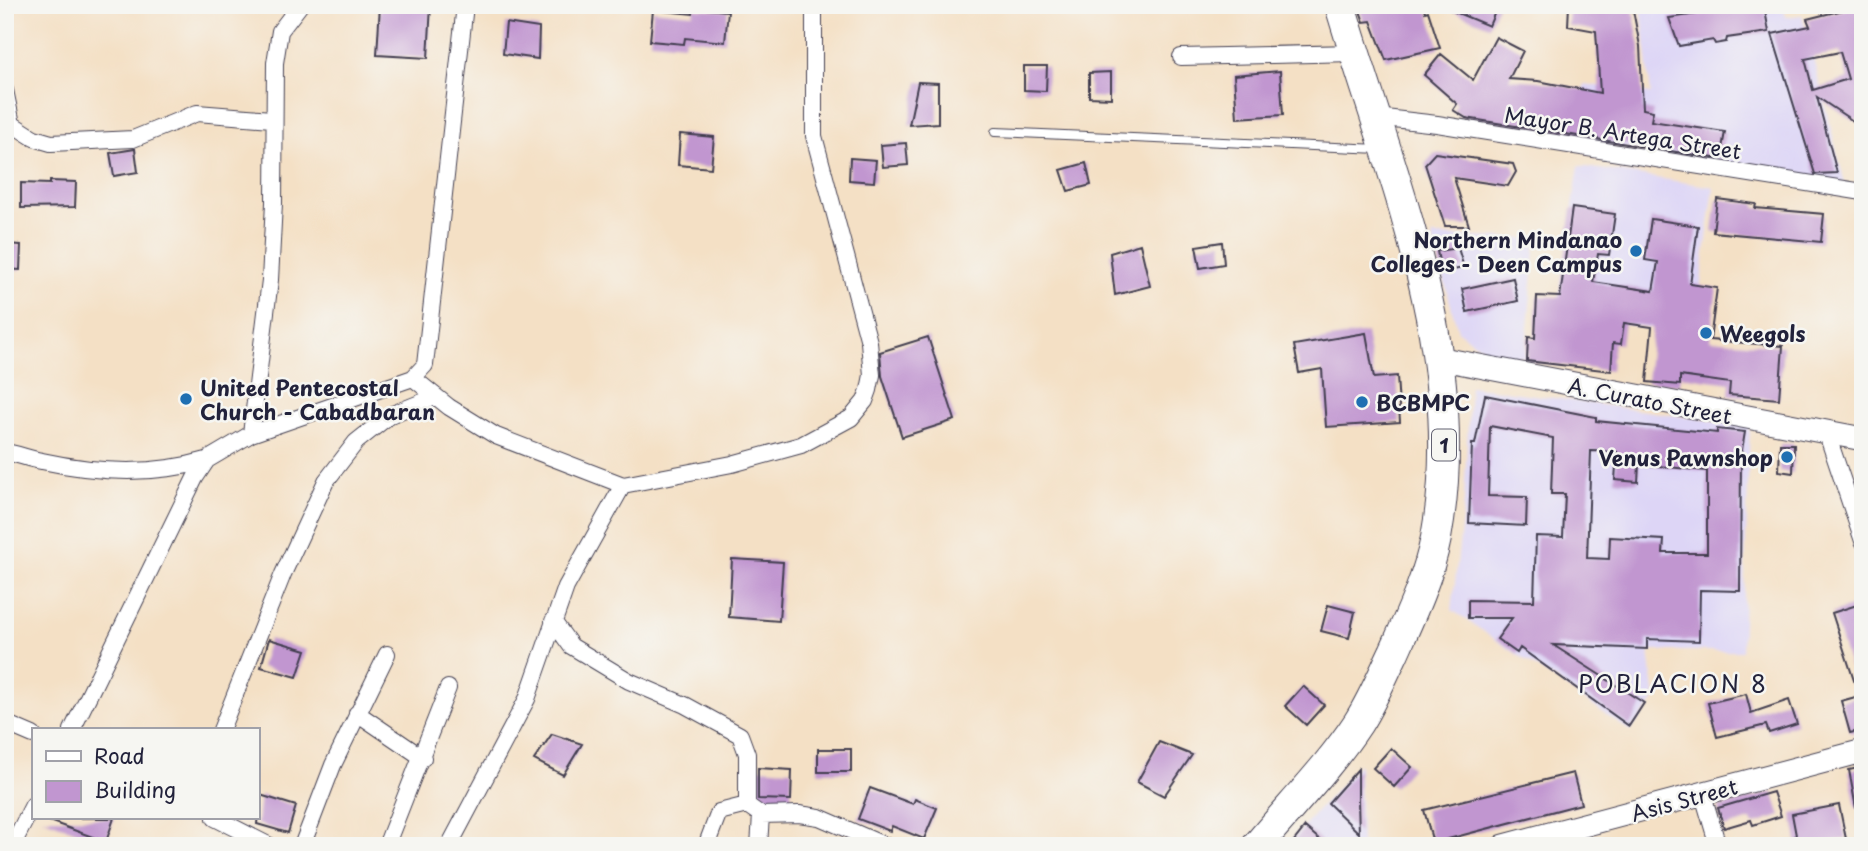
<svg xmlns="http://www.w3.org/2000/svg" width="1868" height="851" font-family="'Playpen Sans',sans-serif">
<rect width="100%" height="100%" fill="#f6f6f2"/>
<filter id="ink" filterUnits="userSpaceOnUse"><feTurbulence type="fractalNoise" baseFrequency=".0143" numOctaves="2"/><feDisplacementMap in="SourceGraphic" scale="14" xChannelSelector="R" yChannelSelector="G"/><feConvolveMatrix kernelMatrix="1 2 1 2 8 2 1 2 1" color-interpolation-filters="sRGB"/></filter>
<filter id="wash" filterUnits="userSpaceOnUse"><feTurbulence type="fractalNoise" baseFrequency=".00686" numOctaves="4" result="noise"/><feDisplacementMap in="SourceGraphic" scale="28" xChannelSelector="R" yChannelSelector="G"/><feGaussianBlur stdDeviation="1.57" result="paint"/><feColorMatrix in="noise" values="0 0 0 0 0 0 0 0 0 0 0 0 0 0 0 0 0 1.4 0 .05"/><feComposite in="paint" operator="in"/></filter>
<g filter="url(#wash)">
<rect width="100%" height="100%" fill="#f4e0c5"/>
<path fill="#ddd5f6" d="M1641,5H1783L1786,17L1802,15L1845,184L1576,140L1584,84L1651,94Z
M1579,166L1714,187L1694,334L1556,315Z
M1432,236L1536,239L1525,357L1490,354L1458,331Z
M1470,386L1750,426L1742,651H1649L1655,700L1630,731L1452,610L1464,501Z
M1359,764L1361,846H1286Z"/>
<g id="blocks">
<path fill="#c196d0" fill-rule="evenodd" d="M380,5H431L428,58L377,55Z
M1358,5H1423L1425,12L1428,11L1440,48L1386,60L1371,21L1364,22Z
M1438,5H1498L1489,26Z
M1569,5H1632L1640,46L1643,109L1653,111L1651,121L1725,132L1720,159L1466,118L1453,110L1457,104L1424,75L1441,54L1473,80L1496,37L1523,51L1509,79L1538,81L1600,93L1596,31L1568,26Z
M1726,5H1764L1769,32L1727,38L1726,42L1715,44L1713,40L1679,46L1669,18L1726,10Z
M1863,5V118L1853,121L1817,97L1837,173L1815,174L1772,34L1810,26L1807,19ZM1840,52L1848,79L1813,90L1805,59Z
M694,8L728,11L725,42L685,38L684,44L650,41L653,10L693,14Z
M506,23L539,28L538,59L503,54Z
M1024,66H1047L1046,91L1024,90Z
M1280,71L1283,115L1237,118L1234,75Z
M1111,72V98L1089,97V73Z
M918,82L938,83V123L909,125Z
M680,134L714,137L711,168L678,165Z
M906,143L908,165L883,167L881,145Z
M135,149L138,172L114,176L110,153Z
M1435,153L1513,164L1516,172L1508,186L1454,178L1469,226H1445L1425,164Z
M850,158L876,160L874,182L849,180Z
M1086,163L1091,185L1068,191L1061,170Z
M50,181L76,182L75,207L21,208V183L50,184Z
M1717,199L1756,204L1755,208L1824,214L1821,242L1713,232Z
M1572,208L1615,214L1609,255L1598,254L1593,282L1653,291L1658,262L1645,260L1651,219L1698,226L1690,284L1717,288L1710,340L1783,346L1779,399L1729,395L1730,383L1680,376V385L1647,382L1652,327L1624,323L1621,344L1613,343L1611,371L1527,361L1528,337L1535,338L1537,296L1560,297Z
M1222,242L1224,264L1200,268L1196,246Z
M5,244L21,245L20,270L5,269Z
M1140,244L1150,286L1115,295L1110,253Z
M1458,248L1464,268L1441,272L1437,251Z
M1513,278L1518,301L1467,312L1462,289Z
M1366,333L1374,378L1397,376L1400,422L1326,427L1322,369L1299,373L1294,345Z
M928,337L955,420L902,437L882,376L880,352Z
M1485,395L1596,417V421L1717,433V429L1745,432L1741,456L1740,591L1700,590L1699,641L1647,639V649L1553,645L1644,703L1629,726L1520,648L1517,653L1497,639L1512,618H1468V600L1534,601L1536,536L1563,537L1565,494H1551L1553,438L1490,426L1488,496L1527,497L1526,526L1469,523L1472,444H1475ZM1591,451L1617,452L1615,480L1638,482L1639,464L1707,471V553H1663L1664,540L1610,537L1609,559L1587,558Z
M1780,444H1794L1793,473L1779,471Z
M732,559L783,562L779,621L729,617Z
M1863,603V730L1850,733L1841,701L1859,696L1832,613Z
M1328,605L1355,612L1349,638L1321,631Z
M269,639L306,650L297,677L261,667Z
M1303,686L1324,705L1306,725L1285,706Z
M1746,694L1751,713L1789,700L1797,724L1769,733L1766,725L1717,737L1708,703Z
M552,734L582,744L563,775L534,760Z
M1159,742L1192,755L1164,796L1137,782Z
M1391,748L1412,767L1394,787L1373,768Z
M818,749H851V772H818Z
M1863,767V807L1856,808L1849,770Z
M758,768L792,770L791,800L758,799Z
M1358,769V800L1359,833L1328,803Z
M1573,773L1581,804L1433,843L1424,810Z
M870,788L913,804L915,799L937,808L924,839L892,826L890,831L858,819Z
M1773,792L1781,816L1753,825L1751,820L1724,828L1718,808Z
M260,795L296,806L288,833L257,824Z
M1839,805L1846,839L1798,846L1792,814Z
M41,818H114L106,842Z
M1305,827L1327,846H1290Z"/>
</g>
</g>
<g filter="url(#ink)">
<use href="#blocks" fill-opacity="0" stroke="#423e50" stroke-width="2"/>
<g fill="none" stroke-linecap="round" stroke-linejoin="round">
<g stroke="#423e50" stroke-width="10">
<path id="lane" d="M995,132L1380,149"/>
</g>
<g stroke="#423e50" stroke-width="18">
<path id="street" d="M1181,57L1354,53
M5,90L12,124L5,122
M1376,117L1437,124L1863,192
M12,124L34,138L51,143L133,139L197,113L272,119
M413,378L449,407L496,436L623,485L732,464L801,445L851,418L865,401L869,390L872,375L869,342L814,136V5
M251,434L270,280L274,203L275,63L280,31L300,5
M1827,434L1863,541
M5,452C18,454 29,459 42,461C97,473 153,476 207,460
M553,621L571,646L629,681L685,705L740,735L747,754V805
M357,713L423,758
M5,723L33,735
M72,730L195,478L207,460L251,434L413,378L425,365L465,5
M221,730L283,574L326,481L356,442L390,415L435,397
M1703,795L1718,846
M215,818L270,846
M12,846L33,805
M302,846L333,765L387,654
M386,846L448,688
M449,846L527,699L566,587L623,485
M706,846L719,812L747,805L761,815L799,814L819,817L886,846
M759,846L761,815"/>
</g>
<g stroke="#423e50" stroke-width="25">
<path id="secondary" d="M1437,358L1863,439
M1504,846L1863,751"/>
</g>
<g stroke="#423e50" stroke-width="32">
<path id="highway" d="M1257,846C1291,805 1329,767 1358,723C1372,701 1383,675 1394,652C1411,614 1428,578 1436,538C1470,354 1391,177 1340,5"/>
</g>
<use href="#lane" stroke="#fff" stroke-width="8"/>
<use href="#street" stroke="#fff" stroke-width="16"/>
<use href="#secondary" stroke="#fff" stroke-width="23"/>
<use href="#highway" stroke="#fff" stroke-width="30"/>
</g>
</g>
<g fill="#1f6fb2" stroke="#f6f6f2" stroke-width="2.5">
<circle cx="1636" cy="251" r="7"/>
<circle cx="1706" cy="333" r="7"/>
<circle cx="186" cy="399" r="7"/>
<circle cx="1362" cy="402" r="7"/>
<circle cx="1787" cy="457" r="7"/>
</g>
<g text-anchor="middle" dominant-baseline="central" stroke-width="5" stroke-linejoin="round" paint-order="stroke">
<rect fill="#f6f6f2" stroke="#626272" stroke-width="2" x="1432" y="429.5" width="24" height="31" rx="5"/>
<g font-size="19" font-weight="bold" fill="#22223b">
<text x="1444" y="445">1</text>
</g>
<g font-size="21" fill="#22223b" stroke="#f6f6f2">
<text transform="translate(1623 132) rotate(9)">Mayor B. Artega Street</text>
<text transform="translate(1650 400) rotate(11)">A. Curato Street</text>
<text transform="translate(1684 799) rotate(-15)">Asis Street</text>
</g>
<g font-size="21" font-weight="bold" fill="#22223b" stroke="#f6f6f2" text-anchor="start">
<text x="1622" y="239" text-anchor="end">Northern Mindanao<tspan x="1622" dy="24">Colleges - Deen Campus</tspan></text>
<text x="1720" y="333">Weegols</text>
<text x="200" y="387">United Pentecostal<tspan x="200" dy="24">Church - Cabadbaran</tspan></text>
<text x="1376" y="402">BCBMPC</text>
<text x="1773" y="457" text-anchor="end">Venus Pawnshop</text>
</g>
<g font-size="24" letter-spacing="2" fill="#22223b" stroke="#f6f6f2">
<text x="1673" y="683">POBLACION 8</text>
</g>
</g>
<rect width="1868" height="851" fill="none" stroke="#f6f6f2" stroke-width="28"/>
<rect x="32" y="728" width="228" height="91" fill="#f6f6f2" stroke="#a1a1a9" stroke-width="2"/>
<rect x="46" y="751" width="35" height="10" fill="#ffffff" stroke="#a1a1a9" stroke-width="2"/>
<text x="94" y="764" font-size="21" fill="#22223b">Road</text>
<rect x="46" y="781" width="35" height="21" fill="#c196d0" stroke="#a1a1a9" stroke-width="2"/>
<text x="94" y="798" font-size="21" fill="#22223b">Building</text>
</svg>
